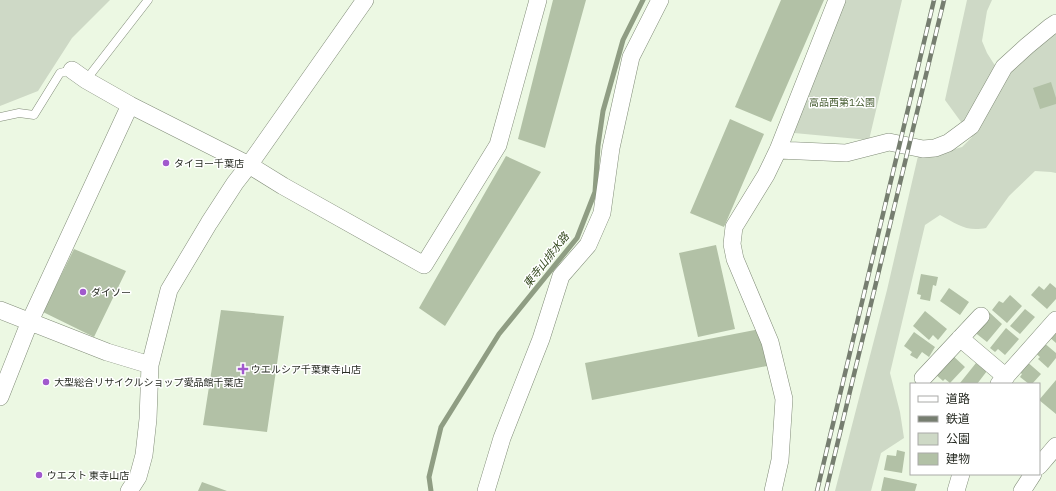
<svg xmlns="http://www.w3.org/2000/svg" width="1056" height="491" font-family="'IBM Plex Sans','Noto Sans JP',sans-serif">
<rect width="100%" height="100%" fill="#ecf8e3"/>
<path fill="#ced9c6" d="M0,0H110L72,38L38,91L0,106Z
M843,0H902L869,140L794,133Z
M967,0H992L987,11L982,41L987,53L994,64L1005,74L1056,30V173L1051,172L1035,171L1009,196L986,228C966,232 957,224 940,215L925,225L890,373L900,412L904,438L881,453L871,491H835L887,290L918,156L937,154L962,147L972,137L945,100Z"/>
<g fill="none" stroke-linecap="round" stroke-linejoin="round">
<path stroke="#8f9d83" stroke-width="5" d="M431,491L429,477L441,427L499,334L577,238L595,192L598,146L603,111L623,40L643,0"/>
</g>
<path fill="#b2c1a6" d="M553,0H586L545,148L518,139Z
M781,0H824L771,122L735,107Z
M1051,82L1056,98V104L1040,109L1033,88Z
M730,119L764,134L724,227L690,213Z
M506,156L541,172L445,326L419,308Z
M716,245L735,329L698,337L679,253Z
M74,249L126,271L94,337L43,312Z
M921,274L938,277L936,286L933,285L930,301L920,299L921,295L917,294Z
M1050,283L1056,288V299L1047,309L1031,295L1039,286L1044,290Z
M949,288L969,302L960,315L940,301Z
M1010,295L1022,306L1007,323L992,310L999,301L1003,303Z
M1025,309L1035,317L1020,334L1010,326Z
M221,310L284,316L267,432L203,425Z
M925,311L947,329L938,340L933,335L929,340L913,326Z
M989,312L1002,324L987,342L973,331Z
M1056,327V343L1048,336Z
M1006,328L1019,339L1005,355L998,349L995,352L990,348Z
M760,329L767,366L592,400L585,363Z
M914,332L935,347L929,357L922,352L917,359L910,355L912,352L904,346Z
M1043,342L1056,353V358L1048,368L1038,359L1040,357L1034,352Z
M951,354L965,367L950,383L945,379L943,381L934,373Z
M1025,360L1041,374L1032,384H1029L1020,377L1022,374L1017,370Z
M976,363L987,371L977,384H962L960,383Z
M1056,380V414L1039,400Z
M897,450L905,452L902,473L884,470L887,455L896,456Z
M884,477L917,484L915,491H881Z
M202,482L227,491H198Z"/>
<g fill="none" stroke-linecap="round" stroke-linejoin="round">
<g stroke="#818c78" stroke-width="9">
<path id="lane" d="M86,80L148,0
M0,117L19,113L34,115L60,73L72,70"/>
</g>
<g stroke="#818c78" stroke-width="18">
<path id="street" d="M72,70L86,80L130,105L249,165L283,186L424,265L498,145L538,0
M778,150L846,153L889,142L923,149L935,148L948,143L971,126L1004,67L1027,46L1050,27L1056,23
M0,310L107,352L150,365
M960,338L1006,377
M923,378L981,316
M999,384L1056,320
M0,397L30,321L130,105
M1039,466L1056,446
M129,491L138,477L144,455L148,419L150,365L169,290L209,223L235,183L249,165L365,0
M486,491L502,438L541,339L561,276L588,245L602,213L611,148L631,57L660,0
M773,491L780,460L784,399L770,342L735,259L732,244L734,227L766,175L778,150L837,0
M956,491L961,474
M1022,491L1033,474"/>
</g>
<use href="#lane" stroke="#fff" stroke-width="8"/>
<use href="#street" stroke="#fff" stroke-width="17"/>
<g stroke="#767e70" stroke-width="4.5">
<path id="rail" d="M817,491L934,0
M826,491L944,0"/>
</g>
<use href="#rail" stroke="#fff" stroke-width="3" stroke-dasharray="9" stroke-linecap="butt"/>
</g>
<g fill="#a159cd" stroke="#fff" stroke-width="1.5">
<circle cx="166" cy="163" r="4"/>
<circle cx="83" cy="292" r="4"/>
<path d="M241 363h4v4h4v4h-4v4h-4v-4h-4v-4h4z"/>
<circle cx="46" cy="382" r="4"/>
<circle cx="39" cy="475" r="4"/>
</g>
<g text-anchor="middle" dominant-baseline="central" stroke-width="3" stroke-linejoin="round" paint-order="stroke">
<g font-size="10" fill="#485e33" stroke="#fff">
<text x="842" y="102">高品西第1公園</text>
</g>
<g font-size="10" fill="#272b23" stroke="#fff" text-anchor="start">
<text x="174" y="163">タイヨー千葉店</text>
<text x="91" y="292">ダイソー</text>
<text x="251" y="369">ウエルシア千葉東寺山店</text>
<text x="54" y="382">大型総合リサイクルショップ愛品館千葉店</text>
<text x="47" y="475">ウエスト 東寺山店</text>
</g>
<g font-size="11" font-style="italic" fill="#354a1f" stroke="#fff">
<text transform="translate(546 260) rotate(-52)">東寺山排水路</text>
</g>
</g>
<rect x="910" y="383" width="130" height="92" fill="#ffffff" stroke="#a9aaa7"/>
<rect x="918" y="396" width="20" height="6" fill="#ffffff" stroke="#a9aaa7"/>
<text x="946" y="403" font-size="12" fill="#272b23">道路</text>
<rect x="918" y="416" width="20" height="6" fill="#767e70" stroke="#a9aaa7"/>
<text x="946" y="423" font-size="12" fill="#272b23">鉄道</text>
<rect x="918" y="433" width="20" height="12" fill="#ced9c6" stroke="#a9aaa7"/>
<text x="946" y="443" font-size="12" fill="#272b23">公園</text>
<rect x="918" y="453" width="20" height="12" fill="#b2c1a6" stroke="#a9aaa7"/>
<text x="946" y="463" font-size="12" fill="#272b23">建物</text>
</svg>
